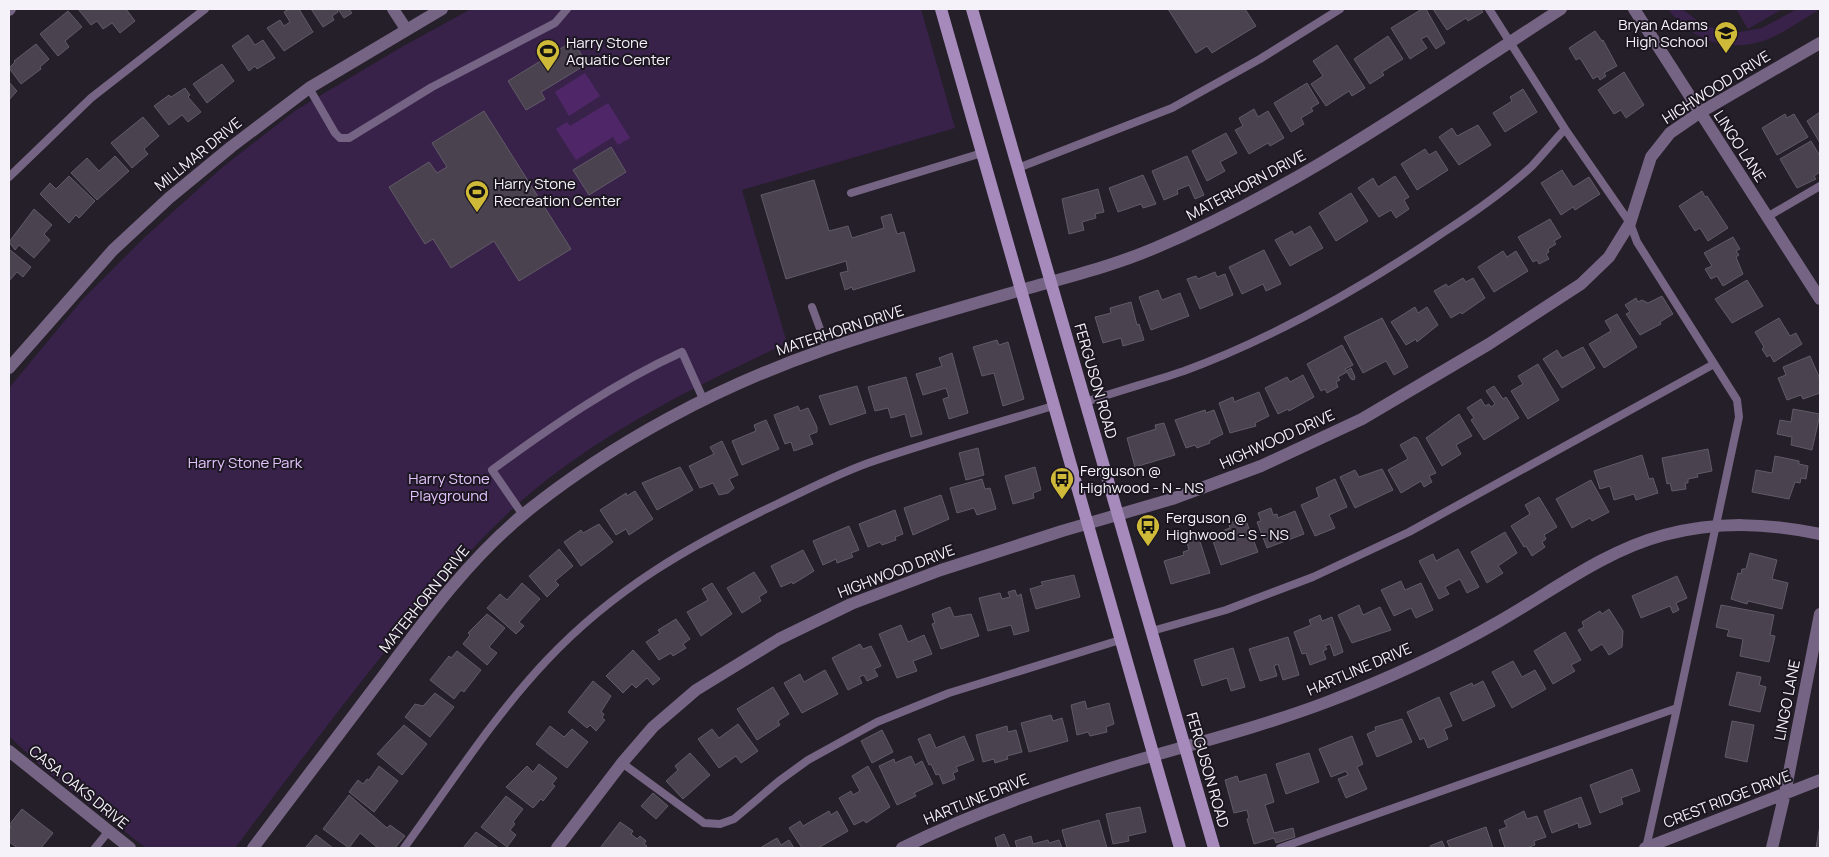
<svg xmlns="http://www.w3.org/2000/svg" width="1829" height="857" font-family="Manrope,sans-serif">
<rect width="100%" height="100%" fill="#251f29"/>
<path fill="#39224a" d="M471,9H921L955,128L742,190L787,343C707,381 628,419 557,472C496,517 448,575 400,633C343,703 289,776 235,848H146L44,769L9,736V388L82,300L145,237L224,166L296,110L400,48Z
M1668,9H1682L1705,26L1734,33L1762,28L1797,9H1820C1801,20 1781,36 1759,42C1724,52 1689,38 1668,9Z
M1736,9H1782L1748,29Z"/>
<path fill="#4f2768" d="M585,73L600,96L569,116L555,92Z
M608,103L630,138L618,145L613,137L576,160L556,129L567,122L570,126Z"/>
<path fill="#4a434f" stroke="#615a67" d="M78,9H126L135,21L120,33L112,23L103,29L97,21L91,25Z
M289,9H299L313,32L284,51L267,28L280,20L284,26L290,22L284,12Z
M311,9H337L338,12L332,16L334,20L323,27Z
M338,9H349L352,13L344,18Z
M1168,9H1245L1256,26L1212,53L1207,46L1196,53Z
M1422,9H1426L1445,43L1436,49L1427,36L1421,39L1427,48L1410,59L1391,28Z
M1433,9H1481L1483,12L1468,21L1466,18L1447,30Z
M68,11L82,27L65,41L69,47L58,56L40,34Z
M1595,31L1602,41L1603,40L1617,66L1604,73L1606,76L1600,80L1598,76L1593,79L1580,58L1576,60L1569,48Z
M248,35L255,45L263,40L275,58L257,69L255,66L249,71L232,46Z
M1388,36L1403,59L1382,72L1384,75L1370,84L1354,59Z
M573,41L587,64L541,92L545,99L526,110L508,81Z
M36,44L49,59L40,67L41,69L21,84L9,68L15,62L14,61Z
M1337,45L1365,88L1352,96L1349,91L1326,106L1311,84L1323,76L1313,61Z
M222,64L234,81L207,103L193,84Z
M1624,72L1644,105L1626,118L1621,110L1614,114L1598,90Z
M9,82L17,91L9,100Z
M1307,83L1319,103L1311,108L1313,111L1301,118L1304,124L1291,132L1274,103Z
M185,88L190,95L188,97L201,112L188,122L182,115L169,125L154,106L169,95L171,97Z
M1523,89L1537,112L1505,132L1493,113L1512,101L1510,97Z
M1254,109L1258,117L1268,111L1284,138L1270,146L1268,143L1249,154L1235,130L1243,126L1239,118Z
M484,111L571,249L519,281L494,241L451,268L433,239L425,244L389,187L429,162L437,173L447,167L432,143Z
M1820,112V143L1807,121Z
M1785,114L1787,118L1794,114L1808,137L1777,155L1762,128Z
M143,117L159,136L144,149L148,154L132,168L111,143Z
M1478,125L1491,145L1459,165L1439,137L1452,128L1457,136Z
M1226,133L1237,153L1220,162L1225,171L1207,181L1192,151Z
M1811,141L1820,156V172L1814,176L1816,179L1797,188L1780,159Z
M611,147L626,172L589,195L573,170Z
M1425,149L1429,155L1436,151L1448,170L1417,190L1401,164Z
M115,156L129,171L97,200L71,173L87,158L99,171Z
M1187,156L1204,195L1195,199L1189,185L1177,190L1178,194L1164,200L1152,171Z
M1562,170L1573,187L1589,177L1600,194L1575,210L1573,207L1561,215L1541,183Z
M1143,175L1156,204L1143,208L1141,204L1118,212L1109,188Z
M69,176L95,201L79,218L76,215L69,223L40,194L50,183L56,189Z
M1395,176L1409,197L1404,200L1409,209L1396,218L1391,210L1379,217L1358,188L1373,178L1378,187Z
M814,180L829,231L848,226L852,238L884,228L881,217L891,214L897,234L904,232L915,271L853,290L852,287L845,290L840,273L848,271L846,261L786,279L761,195Z
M1098,189L1104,212L1095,214L1096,218L1082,222L1084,230L1069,234L1062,199Z
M1702,191L1705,197L1707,196L1728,228L1708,241L1700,228L1695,231L1679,206Z
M1351,193L1368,221L1336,241L1319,213Z
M34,209L52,225L44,234L50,240L34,258L19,245L15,250L9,242Z
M1550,219L1561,237L1554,241L1556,244L1548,249L1549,252L1546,254L1549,259L1539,264L1537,260L1533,262L1518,237Z
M1310,226L1323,248L1290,266L1275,240L1292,231L1294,235Z
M1733,237L1740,249L1736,251L1739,255L1736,257L1743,274L1723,286L1717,276L1711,279L1705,269L1712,266L1704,253Z
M9,249L31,267L23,277L17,272L9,281Z
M1264,250L1281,284L1266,291L1263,284L1242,294L1229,267Z
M1503,251L1507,257L1516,251L1528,271L1494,292L1478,267Z
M1215,272L1217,277L1225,274L1233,295L1200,309L1187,279L1196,276L1198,279Z
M1463,278L1466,282L1473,278L1485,298L1462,314L1461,312L1451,318L1434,291L1446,284L1448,287Z
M1747,280L1763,306L1732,323L1715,299Z
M1158,290L1162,300L1180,293L1189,316L1151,330L1139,297Z
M1662,296L1673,314L1660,322L1661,324L1640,335L1626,314L1630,312L1625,305L1636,298L1638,302L1642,300L1648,303Z
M1131,302L1137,325L1139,324L1144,340L1123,346L1121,338L1103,343L1095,317L1111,313L1110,308Z
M1415,307L1418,313L1427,307L1438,325L1417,342L1416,339L1406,345L1391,322Z
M1617,314L1637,347L1604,368L1589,344L1611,331L1605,321Z
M1382,318L1408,367L1394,375L1386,361L1363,373L1344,337Z
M1779,318L1790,336L1796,333L1802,344L1774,362L1770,355L1767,357L1762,349L1764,347L1755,332Z
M997,340L999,345L1008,342L1024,399L1003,406L994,373L982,376L973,347Z
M1342,345L1353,365L1345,369L1346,371L1351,368L1355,377L1354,380L1351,379L1347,372L1338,377L1340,380L1336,382L1338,387L1327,393L1325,389L1321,391L1307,364Z
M1583,347L1595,368L1562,388L1543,359L1557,350L1562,358Z
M952,353L968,413L949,419L943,399L949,397L946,388L923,395L916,374L942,366L939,358Z
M1810,356L1820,379V393L1803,399L1801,395L1787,400L1778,378L1786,375L1783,367Z
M1538,364L1559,400L1528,419L1511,391L1523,384L1518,376Z
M1303,375L1314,397L1289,411L1288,409L1278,414L1265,388L1287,377L1290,382Z
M906,377L922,434L911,437L905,414L891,418L888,408L875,411L868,387Z
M857,386L866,413L830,425L819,396Z
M1494,386L1503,399L1506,397L1519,418L1484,440L1471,420L1474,418L1467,408L1481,399L1485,406L1489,404L1491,407L1495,404L1486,391Z
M1259,392L1269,416L1255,423L1256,426L1230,433L1219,403L1233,397L1234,402Z
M798,406L800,411L808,408L817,427V432L809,435L813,444L794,451L791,442L785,444L774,415Z
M1793,409L1820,414L1812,450L1791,445L1792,437L1777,434L1780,420L1791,422Z
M1205,410L1206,413L1214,410L1223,434L1209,441L1210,443L1197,448L1195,445L1186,448L1175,420Z
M1459,414L1472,436L1456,445L1461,454L1442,466L1426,438Z
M766,420L779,449L742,465L732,441L756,431L754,425Z
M1164,423L1175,455L1135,467L1127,438L1156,429L1155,425Z
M1414,437L1417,438L1436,473L1429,476L1432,482L1424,487L1421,481L1401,493L1388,470L1408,459L1400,445Z
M722,441L738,475L729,479L734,488L728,493L719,495L713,483L700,488L689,466L714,454L710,447Z
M978,448L984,475L966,480L959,453Z
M1708,449L1712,471L1697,474L1698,477L1688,479V483H1685L1686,489L1672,491L1670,483L1667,484L1662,458Z
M1642,455L1649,479L1653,478L1658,493L1636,500L1634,494L1614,500L1610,486L1600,489L1594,471Z
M1775,456L1799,461V464L1808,466L1806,479L1801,478L1800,483L1795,482L1789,499L1752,492L1756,470L1772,473Z
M680,467L693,490L657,510L642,483Z
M1035,467L1041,490L1033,493L1034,498L1013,504L1005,476Z
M1382,469L1393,490L1355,508L1340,477L1355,470L1359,477Z
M982,479L985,489L990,488L996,509L977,515L974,508L957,513L950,488Z
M1335,479L1347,507L1329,515L1335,528L1315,536L1301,505L1319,497L1316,488Z
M1591,480L1609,512L1592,521L1590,518L1572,528L1556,499Z
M635,491L653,519L629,535L626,529L616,535L600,510L626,493L627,496Z
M941,495L949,519L913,535L904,508Z
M1539,497L1557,527L1544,535L1546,539L1542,542L1545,547L1532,556L1526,546L1524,547L1511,526L1530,514L1525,505Z
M1271,508L1273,515L1277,514L1278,518L1295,511L1304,534L1267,548L1257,522L1261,521L1258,513Z
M895,510L903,534L895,537L896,540L882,545L880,542L868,547L859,524Z
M1245,518L1258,552L1221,565L1211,535L1230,528L1229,523Z
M599,524L613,542L581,566L564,542L581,530L583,533Z
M849,526L859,550L851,553L853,557L837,563L836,559L823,565L813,541Z
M1505,532L1517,553L1498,566L1503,573L1487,583L1471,552Z
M1198,535L1210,573L1171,584L1164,561L1184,555L1183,552L1189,550L1186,539Z
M559,549L573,566L555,581L559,585L547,597L529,576Z
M1458,549L1479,587L1467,593L1460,579L1445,587L1449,594L1439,599L1419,561L1433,554L1436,561Z
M803,550L814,571L793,584L792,582L781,587L771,566Z
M1750,553L1777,560L1772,579L1788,583L1782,609L1748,601L1747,604L1731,599L1738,573L1741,574L1742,569H1746Z
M754,572L767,592L759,597L761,601L742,613L727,588Z
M1074,575L1080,597L1036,609L1030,589L1043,585L1041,582Z
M1677,576L1687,598L1676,603L1679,610L1673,613L1670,606L1641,618L1632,596Z
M1401,581L1405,590L1421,583L1433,610L1416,618L1411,608L1394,616L1381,590Z
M522,583L540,599L519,622L524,626L516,634L487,608L500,594L507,600Z
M712,583L732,614L701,636L687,612L708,600L702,589Z
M1015,590L1017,596L1021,594L1029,631L1014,635L1011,625L988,631L979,598L1000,593L1002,599L1010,597L1008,592Z
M1359,605L1363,615L1380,607L1391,630L1352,643L1338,615Z
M1721,605L1774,615L1770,635L1775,636L1769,662L1740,656L1743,639L1727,636L1729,630L1716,627Z
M950,607L954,617L971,614L979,636L941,649L932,624L935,623L932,614Z
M1609,609L1623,631L1622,647L1609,655L1602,644L1591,651L1578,630L1584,627L1582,622L1600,611L1602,614Z
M487,614L505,628L489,647L497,653L487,665L463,644L470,635L468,633Z
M1320,615L1322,621L1332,617L1343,652L1334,656L1330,644L1325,646L1327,649L1323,651L1326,659L1310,665L1306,653L1302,654L1294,632L1311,625L1309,620Z
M676,619L690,639L683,644L686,648L673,656L671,653L659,660L646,642L660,633L658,630Z
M901,625L908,642L924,635L932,654L913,661L917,671L897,678L879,634Z
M1565,632L1581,660L1571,665L1575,671L1553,684L1534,651Z
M1288,637L1299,675L1283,680L1278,664L1274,666L1277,676L1260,681L1249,649Z
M860,644L863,649L871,646L881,666L874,669L878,676L867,681L864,675L859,677L862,683L848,690L832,658Z
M1233,648L1245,687L1231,691L1227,678L1202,686L1194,660Z
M633,650L660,679L653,685L647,678L636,688L632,684L623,693L606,676Z
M457,651L481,670L464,692L461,690L454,699L430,680L449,656L451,658Z
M1513,661L1522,677L1535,670L1546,689L1512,708L1492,672Z
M825,670L838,694L802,713L784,683L800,674L804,682Z
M1737,672L1761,677L1759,685L1766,687L1760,712L1729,705Z
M593,681L611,696L601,712L604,714L602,718L605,720L596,731L590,725L587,728L568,712Z
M1483,681L1495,706L1463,721L1450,693L1472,683L1473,686Z
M773,687L789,714L778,721L780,725L757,740L737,709Z
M435,693L454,707L430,737L405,717L415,704L423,706Z
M1439,697L1452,726L1444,729L1448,739L1428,748L1424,738L1420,740L1407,712Z
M1085,701L1087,709L1109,703L1114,724L1106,727L1107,732L1090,736L1088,732L1077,735L1071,705Z
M1051,715L1053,721L1062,718L1068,741L1029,752L1021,723Z
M1402,719L1412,742L1377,757L1367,734L1376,730L1375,727Z
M1732,721L1754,725L1747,762L1725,757Z
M738,724L758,751L741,763L736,756L719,768L698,739L712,729L719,738Z
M404,725L427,744L402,775L377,754Z
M550,726L564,737L572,729L588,742L567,768L536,744Z
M1007,726L1008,732L1016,730L1022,752L1007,756L1008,759L995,763L994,759L983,762L976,735Z
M882,730L893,752L872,763L861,741Z
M930,734L936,748L964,736L974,760L956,767L958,771L953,773L955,779L943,784L939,774L936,775L931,764L929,765L918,739Z
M1352,736L1363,764L1357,767L1367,789L1346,798L1338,779L1348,775L1346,771L1331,777L1319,749Z
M690,753L710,775L683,799L666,781L678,770L675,766Z
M1309,753L1319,782L1286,794L1276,764Z
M911,756L915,765L922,761L933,784L914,793L916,796L897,805L879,766L894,759L895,763Z
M539,764L557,778L552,784L555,786L543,801L541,799L533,808L506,787L527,766L533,772Z
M379,766L398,781L374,812L349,792L358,780L363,784L367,779L369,780Z
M868,766L890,807L866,823L864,820L854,825L839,798L851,791L853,795L860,791L852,776Z
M1632,769L1640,791L1621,798L1623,804L1600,813L1590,785Z
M1266,774L1274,802L1265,805L1274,833L1293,828L1295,837L1276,843L1274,838L1254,844L1247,819L1249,818L1247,810L1234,813L1225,780L1237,776L1239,782Z
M653,793L668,806L656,819L641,806Z
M349,795L387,828L390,825L405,836L395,848H378L360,833L349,848L323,829Z
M506,796L523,809L513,822L515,824L510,830L516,835L507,847L481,827Z
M1581,797L1591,824L1579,828L1578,823L1552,833L1544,811Z
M1140,807L1146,832L1128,836L1129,841L1113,844L1106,814Z
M22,809L53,833L41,848H18L9,842V830L11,827L9,825Z
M829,811L831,815L837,811L848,831L818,848H802L789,828L800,821L803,826Z
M1524,811L1527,819L1537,816L1546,837L1534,841L1535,845L1526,848H1505L1499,830L1507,827L1504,821Z
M1099,820L1107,848H1067L1062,830Z
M620,822L633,831L631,834L637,839L640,836L646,841L644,844L647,846L645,848H600Z
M1820,825V848H1816Z
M1486,827L1493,848H1450L1447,841Z
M476,832L499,848H463Z
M1004,834L1010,848H998L995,838Z
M316,835L333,848H305Z
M1031,836L1033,844L1048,840L1049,843L1059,840L1062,848H1017L1015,841Z
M777,838L781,845L789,840L794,848H760Z
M1442,841L1445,848H1431L1430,846Z"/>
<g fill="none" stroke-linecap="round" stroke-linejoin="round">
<path stroke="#756483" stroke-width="8" d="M309,88L335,133L340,138H349L432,87L555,23L567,9
M1565,129L1630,223L1637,242L1737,400L1739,417L1677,708
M1018,168L1172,108L1260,59L1340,9
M9,177L91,98L205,9
M851,193L982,153
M1767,217L1820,186
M812,307L827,348
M1086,402C1118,391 1151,382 1184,371C1276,337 1363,287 1444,232C1475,212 1505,191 1532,166C1543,154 1554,141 1565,129L1489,9
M523,515L492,470C552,426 614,383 682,352L704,401
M1152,631L1226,610L1313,577L1409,532L1714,364
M622,763L704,823L720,824L734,819L779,781L808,760L877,722L949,693L1120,640
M95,848L108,832
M404,848C450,785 493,717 547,660C614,589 690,545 777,504C809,489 841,472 874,461C933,441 994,424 1053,406
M1280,848L1677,708L1646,848"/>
<path stroke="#756483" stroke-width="12" d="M393,9L406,29
M1634,9L1820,299
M9,10L10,9
M9,751L130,848
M253,848C296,791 340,733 383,676C426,618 469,559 525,513C613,442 719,386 826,349C891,327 958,308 1025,289C1068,277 1113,266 1155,248C1300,187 1429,94 1561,9
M557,848L622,763L653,727L696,690L779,639L851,604L941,570L1062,531L1172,499L1261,466L1362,419L1489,344L1581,284L1609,257L1630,223L1651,157L1670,133L1699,113L1820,43
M902,848C973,813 1047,787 1124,764C1192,744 1261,727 1327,702C1385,680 1444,653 1498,622C1551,592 1604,551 1664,535C1718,521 1766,523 1820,534
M1645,848L1820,780
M1772,848L1785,793L1820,614"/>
<path stroke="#756483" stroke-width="12" d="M9,368L113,250L169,198L231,147L309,88L442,9"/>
<path stroke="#a58abb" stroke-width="12" d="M941,9L1180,848
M972,9L1214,848"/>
</g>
<defs>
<g id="school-pin" transform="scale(1.25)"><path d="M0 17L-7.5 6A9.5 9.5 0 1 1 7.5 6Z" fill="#ceb938" stroke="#1b1620"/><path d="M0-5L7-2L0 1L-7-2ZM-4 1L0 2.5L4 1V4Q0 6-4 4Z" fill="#111"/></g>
<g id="stadium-pin" transform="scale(1.25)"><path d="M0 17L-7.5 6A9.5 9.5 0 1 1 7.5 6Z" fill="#ceb938" stroke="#1b1620"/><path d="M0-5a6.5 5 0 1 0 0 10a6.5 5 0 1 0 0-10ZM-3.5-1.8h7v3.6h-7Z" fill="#111"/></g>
<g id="bus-pin" transform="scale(1.25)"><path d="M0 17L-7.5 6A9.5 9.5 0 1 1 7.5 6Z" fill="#ceb938" stroke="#1b1620"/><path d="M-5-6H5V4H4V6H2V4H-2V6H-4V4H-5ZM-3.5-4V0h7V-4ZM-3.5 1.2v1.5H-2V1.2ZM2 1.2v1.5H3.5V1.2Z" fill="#111"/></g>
</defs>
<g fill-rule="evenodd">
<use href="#school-pin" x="1726" y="33"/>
<use href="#stadium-pin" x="548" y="51"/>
<use href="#stadium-pin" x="477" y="192"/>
<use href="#bus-pin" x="1062" y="479"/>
<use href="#bus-pin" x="1148" y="526"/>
</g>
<g text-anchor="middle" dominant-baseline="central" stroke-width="4" stroke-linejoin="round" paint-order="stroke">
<g font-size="15" fill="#f5f2f9" stroke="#1b1620" text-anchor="start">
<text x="1708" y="24" text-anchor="end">Bryan Adams<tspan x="1708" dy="17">High School</tspan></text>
<text x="566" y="42">Harry Stone<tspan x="566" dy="17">Aquatic Center</tspan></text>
<text x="494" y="183">Harry Stone<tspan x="494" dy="17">Recreation Center</tspan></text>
<text x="1080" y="470">Ferguson @<tspan x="1080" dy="17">Highwood - N - NS</tspan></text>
<text x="1166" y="517">Ferguson @<tspan x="1166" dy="17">Highwood - S - NS</tspan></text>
</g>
<g font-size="15" fill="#f5f2f9" stroke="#1b1620">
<text transform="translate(1716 87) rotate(-32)">HIGHWOOD DRIVE</text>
<text transform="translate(1740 146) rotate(57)">LINGO LANE</text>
<text transform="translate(198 154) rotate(-39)">MILLMAR DRIVE</text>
<text transform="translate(1246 185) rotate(-28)">MATERHORN DRIVE</text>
<text transform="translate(840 330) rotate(-18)">MATERHORN DRIVE</text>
<text transform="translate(1096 381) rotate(74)">FERGUSON ROAD</text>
<text transform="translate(1277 439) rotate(-24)">HIGHWOOD DRIVE</text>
<text transform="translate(896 571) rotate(-21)">HIGHWOOD DRIVE</text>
<text transform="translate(424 599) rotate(-51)">MATERHORN DRIVE</text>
<text transform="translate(1359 669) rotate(-23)">HARTLINE DRIVE</text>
<text transform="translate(1787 700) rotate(-79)">LINGO LANE</text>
<text transform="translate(1208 770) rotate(74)">FERGUSON ROAD</text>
<text transform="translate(79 787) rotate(39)">CASA OAKS DRIVE</text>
<text transform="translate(976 799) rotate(-22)">HARTLINE DRIVE</text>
<text transform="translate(1727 799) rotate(-21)">CREST RIDGE DRIVE</text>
</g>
<g font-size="15" fill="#e2c2fc" stroke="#1b1620">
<text x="245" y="462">Harry Stone Park</text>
<text x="449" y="478">Harry Stone<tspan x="449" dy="17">Playground</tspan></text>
</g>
</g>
<rect width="1829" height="857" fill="none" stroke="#f5f2f9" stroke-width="20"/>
</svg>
